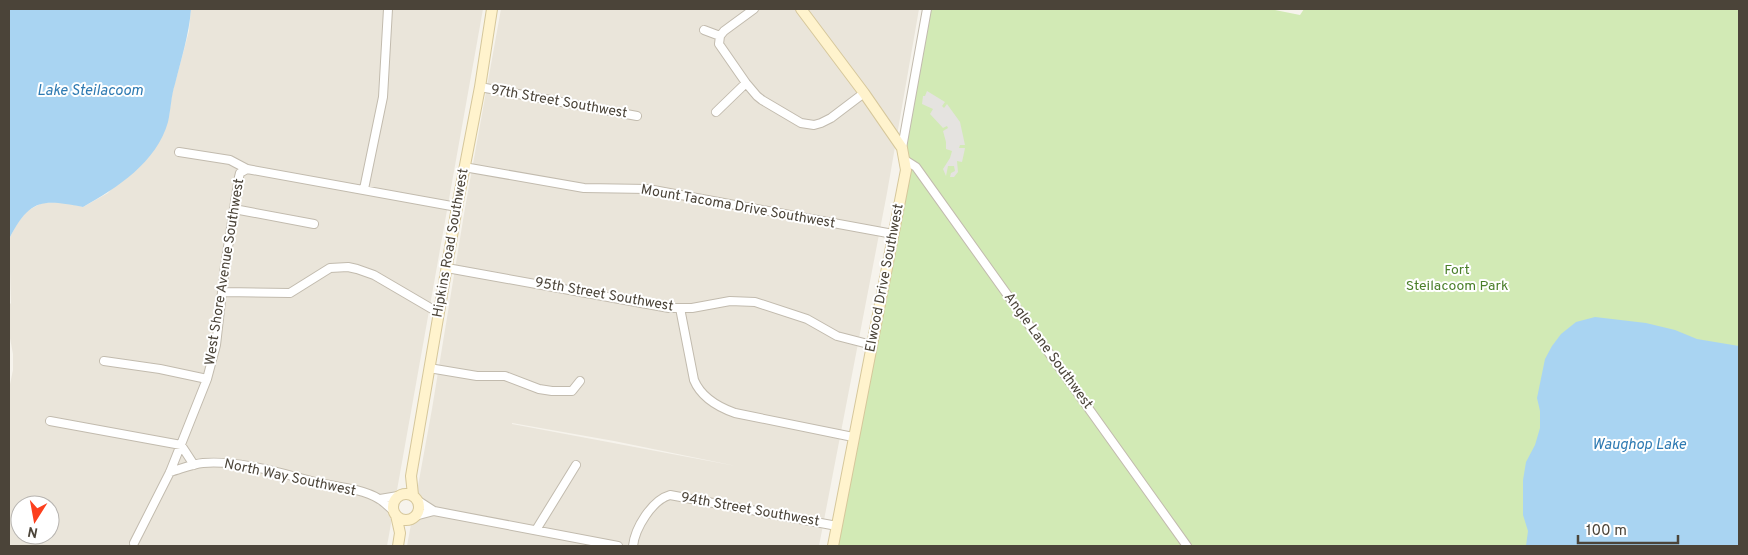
<svg xmlns="http://www.w3.org/2000/svg" width="1748" height="555" font-family="Overpass,sans-serif">
<rect width="100%" height="100%" fill="#f6f3ec"/>
<path fill="#eae5da" fill-rule="evenodd" d="M191,9H483L387,546H9V389L13,370V354L9,333V305L11,303L9,239L17,224L27,211L42,203L62,202L83,207L108,193L169,116L172,94L189,31ZM20,505H50V535H20Z
M501,9H919L887,193L819,546H407L432,409L465,208ZM512,423L614,441L736,466L512,424Z"/>
<path fill="#d2eab5" d="M930,9H1270L1300,15L1304,9H1739V546H833Z"/>
<path fill="#e5e3e0" d="M927,91L945,102L942,106L944,108L947,104L960,122L965,145H960L959,148H965L964,153L962,162L957,161L958,172L954,177H950L951,173L955,171L954,166H948L946,176L943,169L950,158L952,151L946,149V142L943,131L948,128L947,126L943,128L930,114L933,109L922,104L923,96H925Z"/>
<path fill="#a9d4f2" d="M9,9H191C189,35 181,59 175,84C171,96 171,109 168,122C157,162 117,188 83,207C41,199 30,199 9,239Z
M1595,317L1646,323L1675,330L1697,339L1739,346V546H1526L1528,531L1523,515V480L1526,462L1535,445L1540,428V411L1537,398L1545,359L1552,346L1561,334L1576,322Z"/>
<g fill="none" stroke-linecap="round" stroke-linejoin="round">
<g stroke="#c2bbae" stroke-width="10">
<path id="street" d="M754,9L724,31L720,36L719,44L746,83L757,96L762,100L801,123L814,125L821,123L831,118L864,93
M704,30L720,36
M480,87L637,116
M716,112L746,83
M902,148L927,9
M179,152L230,160L247,169L457,207
M905,160L916,167L1187,546
M464,167L584,188L648,189L893,234
M364,189L383,97L388,9
M234,209L314,224
M447,268L669,308H692L730,301L755,302L807,319L837,336L872,345
M223,292L290,293L330,268L348,267L357,269L374,275L439,313
M680,308L694,380C701,397 718,407 735,413L853,437
M104,361L160,369L207,379
M429,368L477,376H505L539,389L552,391H572L580,381
M50,421L181,445L194,465
M170,472C181,469 192,464 203,463C244,460 285,475 324,484C341,487 365,490 379,499C385,502 389,508 394,511
M380,499L398,496
M417,500L434,511
M415,516L434,511L618,546
M536,530L576,465
M134,543L170,472L207,379L216,345L225,266L239,177L240,173L247,169
M633,546C635,528 652,500 670,495L837,526"/>
</g>
<g stroke="#d6c79b" stroke-width="12">
<path id="secondary" d="M801,9L864,93L902,148L906,170L833,546
M393 507a13 13 0 1 1 26 0a13 13 0 1 1-26 0Z
M413,495L411,476L457,207L480,87L492,9
M396,515L400,533L398,546"/>
</g>
<use href="#street" stroke="#fff" stroke-width="8"/>
<use href="#secondary" stroke="#fff3cd" stroke-width="10"/>
</g>
<g text-anchor="middle" dominant-baseline="central" stroke-width="4" stroke-linejoin="round" paint-order="stroke">
<g font-size="14" fill="#4b4439" stroke="#fff">
<text transform="translate(559 102) rotate(10)">97th Street Southwest</text>
<text transform="translate(738 207) rotate(10)">Mount Tacoma Drive Southwest</text>
<text transform="translate(451 243) rotate(-80)">Hipkins Road Southwest</text>
<text transform="translate(225 272) rotate(-81)">West Shore Avenue Southwest</text>
<text transform="translate(885 278) rotate(-79)">Elwood Drive Southwest</text>
<text transform="translate(604 295) rotate(10)">95th Street Southwest</text>
<text transform="translate(1048 351) rotate(54)">Angle Lane Southwest</text>
<text transform="translate(290 478) rotate(12)">North Way Southwest</text>
<text transform="translate(750 510) rotate(10)">94th Street Southwest</text>
</g>
<g font-size="14" fill="#4a7f2a" stroke="#fff">
<text x="1457" y="270">Fort<tspan x="1457" dy="16">Steilacoom Park</tspan></text>
</g>
<g font-size="15" font-style="italic" fill="#2e7ab2" stroke="#fff">
<text x="90" y="91">Lake Steilacoom</text>
<text x="1639" y="445">Waughop Lake</text>
</g>
</g>
<rect width="1748" height="555" fill="none" stroke="#4b4439" stroke-width="20"/>
<g transform="translate(35 520) rotate(191)"><circle r="24" fill="#ffffff" stroke="#b7b4b0"/>
<path d="M0-4L9 19L0 12L-9 19Z" fill="#fc3f1d"/>
<text y="-8" font-size="14" font-weight="bold" text-anchor="middle" fill="#4b4439">N</text>
</g>
<path d="M1578 535v8h100v-8" fill="none" stroke="#4b4439" stroke-width="2.5"/>
<text x="1586" y="535" font-size="15" fill="#4b4439" stroke="#ffffff" stroke-width="4" paint-order="stroke">100 m</text>
</svg>
